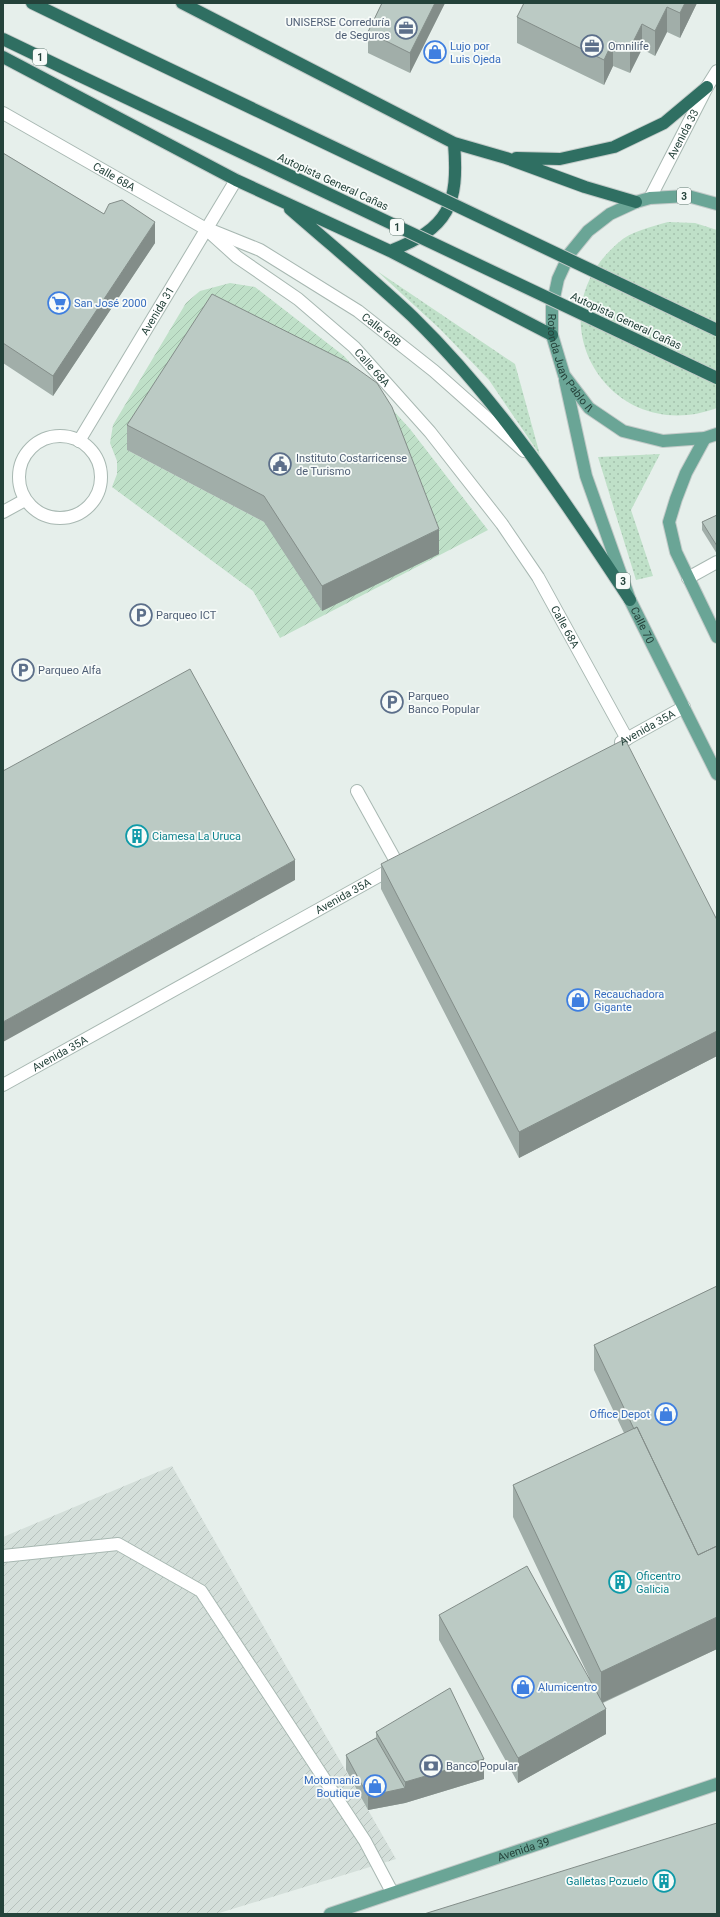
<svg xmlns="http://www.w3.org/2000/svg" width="720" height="1917" font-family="Roboto,sans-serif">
<defs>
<pattern id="industrial-furrows" width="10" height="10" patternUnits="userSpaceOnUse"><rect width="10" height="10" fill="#d4dfda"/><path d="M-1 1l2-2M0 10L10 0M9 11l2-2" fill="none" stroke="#b6c1bc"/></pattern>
<pattern id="grass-dots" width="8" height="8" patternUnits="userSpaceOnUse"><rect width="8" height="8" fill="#bfe0c8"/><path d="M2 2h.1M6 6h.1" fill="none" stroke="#a4c1ad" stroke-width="1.8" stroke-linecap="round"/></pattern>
<pattern id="garden-furrows" width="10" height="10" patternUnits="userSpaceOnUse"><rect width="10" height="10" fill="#bfe0c8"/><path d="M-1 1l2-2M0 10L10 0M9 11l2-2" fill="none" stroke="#a4c1ad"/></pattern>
</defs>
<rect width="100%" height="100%" fill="#e6efeb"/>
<path fill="url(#industrial-furrows)" d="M172,1466L396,1859L216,1914H3V1537Z"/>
<path fill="url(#grass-dots)" d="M668,222L695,223L717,230V408C609,448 531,317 618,243C631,231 651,227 668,222Z
M377,271L515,364L540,455L489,380L440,329Z
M660,454L631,510L653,576L636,580L598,457Z"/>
<path fill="url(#garden-furrows)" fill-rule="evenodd" d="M230,283L255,287L344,356L410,429L488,530L280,638L253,591L112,487L117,474V461L110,443L113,425L186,303L200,291ZM127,450L439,554L264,522Z"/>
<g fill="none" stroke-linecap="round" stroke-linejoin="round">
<g stroke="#a8b8b2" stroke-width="14">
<g id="minor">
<path id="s1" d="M3,113L206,229L237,257L298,299L354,347L430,432L502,524L538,577L627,739"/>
<path id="s2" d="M650,198L707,87L717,71"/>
<path id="s3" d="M213,231L260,250L358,311L434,371L524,451"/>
<circle cx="60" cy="477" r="41"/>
<path id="s4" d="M79,441L236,180"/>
<path d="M3,512L25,500"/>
<path d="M688,578L717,562"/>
<path id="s5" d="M621,742L684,707"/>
<path d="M357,791L398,865"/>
<path id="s6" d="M3,1085L395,867"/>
<path d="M3,1556L118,1544L201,1591L365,1841L392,1892"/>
</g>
</g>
<g stroke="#c2cac8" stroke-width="14">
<g id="major">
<path id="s7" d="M717,204L688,196L650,198L636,202L610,214L588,231L570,253L558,279L552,307V335L564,375L589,408L623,431L663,441L705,438L717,434"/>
<path id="s8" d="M565,380L586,476L630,600L717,774"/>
<path d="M705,438L686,473L676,499L669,522L676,552L717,637"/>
<path id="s9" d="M330,1914L717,1784"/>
</g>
</g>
<g stroke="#c2cac8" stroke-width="14">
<path id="highway" d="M32,3L96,34
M182,3L454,143L506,158L585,187L636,202
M3,39L78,75
M3,57L236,180L390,251L552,335
M516,158L560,159L614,147L664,123L707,87
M290,209C331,245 374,280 413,317C499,401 565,501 630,600
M390,251C449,228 459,205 454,143"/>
</g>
<use href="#minor" stroke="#fff" stroke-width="12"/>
<use href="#major" stroke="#6aa596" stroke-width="12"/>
<use href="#highway" stroke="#2f6f62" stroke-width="12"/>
<g stroke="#c2cac8" stroke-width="14" stroke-linecap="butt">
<path id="highway-bridge" d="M96,34L717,330
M78,75L717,378"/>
</g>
<use href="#highway-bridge" stroke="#2f6f62" stroke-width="12"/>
</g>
<path fill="#a1aea9" d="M382,3H445L410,73L368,53V32Z
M697,3L680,38L667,32L655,56L642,49L630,73L613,66L604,85L517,43V17Z
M3,153L104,214L155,243L53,396L3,363Z
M127,425L439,554L322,611L264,522L127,450Z
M717,515V554L702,530V522Z
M381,864L717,920V1056L519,1158L381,889Z
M717,1286V1649L603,1703L606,1734L518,1783L439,1640V1615L589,1677L513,1517V1485L624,1433L594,1370V1345Z
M376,1732L484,1779L405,1803L368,1810L346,1770V1755L376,1738Z"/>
<path fill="#838d89" d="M435,3H445L410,73V53Z
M685,3H697L680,38V13Z
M667,7V32L655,56V31Z
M642,24V49L630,73V48Z
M613,41V66L604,85V60Z
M155,222V243L53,396V376Z
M439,529V554L322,611V586Z
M295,860V880L3,1042V1022Z
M717,1031V1056L519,1158V1132Z
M717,1617V1649L601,1703V1672Z
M606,1709V1734L518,1783V1758Z
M484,1759V1779L405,1803L368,1810V1796L405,1788V1782Z"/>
<path fill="#bbcac4" stroke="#838d89" d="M382,3H435L410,53L368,32Z
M524,3H685L680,13L667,7L655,31L642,24L630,48L613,41L604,60L517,17Z
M3,153L104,214L109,204L122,200L155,222L53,376L3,343Z
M212,294L349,363L377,383L392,407L439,529L322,586L264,496L127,425Z
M717,515V546L702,522Z
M190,669L295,860L3,1022V771Z
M625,739L717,920V1031L519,1132L381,864Z
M717,1286V1546L698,1555L637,1427L634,1429L594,1345Z
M637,1427L698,1555L717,1546V1617L601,1672L513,1485Z
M527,1566L606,1709L518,1758L439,1615Z
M450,1688L484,1759L405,1782L376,1732Z
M376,1738L405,1788L368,1796L346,1755Z
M717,1823V1914H424Z"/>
<defs>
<g id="office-ring" transform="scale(1.15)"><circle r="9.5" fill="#f7fbf9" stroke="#5c6f8a" stroke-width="1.5"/><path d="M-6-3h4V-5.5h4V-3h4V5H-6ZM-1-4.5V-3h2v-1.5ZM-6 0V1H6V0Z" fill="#5c6f8a"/></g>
<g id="shop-ring" transform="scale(1.15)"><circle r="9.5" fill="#f7fbf9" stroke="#3f7fe0" stroke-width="1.5"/><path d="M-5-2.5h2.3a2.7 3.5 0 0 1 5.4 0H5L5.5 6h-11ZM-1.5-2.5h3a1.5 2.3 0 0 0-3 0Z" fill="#3f7fe0"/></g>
<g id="supermarket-ring" transform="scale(1.15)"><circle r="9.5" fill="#f7fbf9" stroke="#3f7fe0" stroke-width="1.5"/><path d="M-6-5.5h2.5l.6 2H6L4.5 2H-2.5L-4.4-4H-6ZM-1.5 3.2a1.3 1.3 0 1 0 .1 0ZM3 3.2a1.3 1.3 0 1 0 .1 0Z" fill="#3f7fe0"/></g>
<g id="civic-ring" transform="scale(1.15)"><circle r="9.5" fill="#f7fbf9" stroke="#5c6f8a" stroke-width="1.5"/><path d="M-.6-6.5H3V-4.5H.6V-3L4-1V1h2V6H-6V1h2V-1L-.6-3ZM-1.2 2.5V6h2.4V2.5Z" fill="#5c6f8a"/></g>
<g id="parking-ring" transform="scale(1.15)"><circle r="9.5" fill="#f7fbf9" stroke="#5c6f8a" stroke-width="1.5"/><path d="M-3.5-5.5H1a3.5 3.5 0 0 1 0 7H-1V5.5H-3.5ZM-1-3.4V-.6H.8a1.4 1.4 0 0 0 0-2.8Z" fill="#5c6f8a"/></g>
<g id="building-ring" transform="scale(1.15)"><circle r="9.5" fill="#f7fbf9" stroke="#0f9aa8" stroke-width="1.5"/><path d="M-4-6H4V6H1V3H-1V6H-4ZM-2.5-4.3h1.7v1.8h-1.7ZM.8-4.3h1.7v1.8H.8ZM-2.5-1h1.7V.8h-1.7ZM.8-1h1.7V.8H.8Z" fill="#0f9aa8"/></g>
<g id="bank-ring" transform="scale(1.15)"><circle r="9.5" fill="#f7fbf9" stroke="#5c6f8a" stroke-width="1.5"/><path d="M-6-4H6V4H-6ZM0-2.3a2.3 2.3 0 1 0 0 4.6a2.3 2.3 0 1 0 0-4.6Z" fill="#5c6f8a"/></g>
</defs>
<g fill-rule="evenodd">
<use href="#office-ring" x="406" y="28"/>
<use href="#office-ring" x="592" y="46"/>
<use href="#shop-ring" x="435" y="52"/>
<use href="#supermarket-ring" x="59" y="303"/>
<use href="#civic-ring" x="280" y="464"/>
<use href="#parking-ring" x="141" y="615"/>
<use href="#parking-ring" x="23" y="670"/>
<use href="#parking-ring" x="392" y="702"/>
<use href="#building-ring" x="137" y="836"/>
<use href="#shop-ring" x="578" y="1000"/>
<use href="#shop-ring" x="666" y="1414"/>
<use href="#building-ring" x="620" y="1582"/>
<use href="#shop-ring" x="523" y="1687"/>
<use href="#bank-ring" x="431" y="1766"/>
<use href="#shop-ring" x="375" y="1786"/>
<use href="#building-ring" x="664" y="1881"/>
</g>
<g text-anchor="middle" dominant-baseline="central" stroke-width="3.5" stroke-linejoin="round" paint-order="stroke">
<g fill="#f7fbf9" stroke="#637a73" stroke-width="1">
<rect x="33" y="49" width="14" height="16" rx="3"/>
<rect x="677" y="188" width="14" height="16" rx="3"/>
<rect x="390" y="219" width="14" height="16" rx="3"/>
<rect x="616" y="573" width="14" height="16" rx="3"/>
</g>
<g font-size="10" font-weight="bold" fill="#24423a">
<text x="40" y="57">1</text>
<text x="684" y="196">3</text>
<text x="397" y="227">1</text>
<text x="623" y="581">3</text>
</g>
<g font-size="11" fill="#4e5e75" stroke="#f7fbf9" text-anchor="start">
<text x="390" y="22" text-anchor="end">UNISERSE Correduría<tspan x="390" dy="13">de Seguros</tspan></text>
<text x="608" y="46">Omnilife</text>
<text x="296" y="458">Instituto Costarricense<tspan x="296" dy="13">de Turismo</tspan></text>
<text x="156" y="615">Parqueo ICT</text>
<text x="38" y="670">Parqueo Alfa</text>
<text x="408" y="696">Parqueo<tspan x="408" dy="13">Banco Popular</tspan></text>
<text x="446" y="1766">Banco Popular</text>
</g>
<g font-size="11" fill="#366cbe" stroke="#f7fbf9" text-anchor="start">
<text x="450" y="46">Lujo por<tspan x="450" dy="13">Luis Ojeda</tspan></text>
<text x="74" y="303">San José 2000</text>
<text x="594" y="994">Recauchadora<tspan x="594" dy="13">Gigante</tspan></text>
<text x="650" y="1414" text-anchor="end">Office Depot</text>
<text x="538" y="1687">Alumicentro</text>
<text x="360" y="1780" text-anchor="end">Motomanía<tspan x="360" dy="13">Boutique</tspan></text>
</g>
<g font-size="11" fill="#24423a" stroke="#f7fbf9">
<text stroke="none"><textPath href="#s2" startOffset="72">Avenida 33</textPath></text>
<text stroke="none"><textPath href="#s1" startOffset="128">Calle 68A</textPath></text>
<text transform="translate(333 182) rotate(25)">Autopista General Cañas</text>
<text stroke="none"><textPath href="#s4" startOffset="152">Avenida 31</textPath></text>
<text transform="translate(626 321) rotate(25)">Autopista General Cañas</text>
<text stroke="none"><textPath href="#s3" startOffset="196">Calle 68B</textPath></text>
<text stroke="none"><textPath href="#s7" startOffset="285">Rotonda Juan Pablo II</textPath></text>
<text stroke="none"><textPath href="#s1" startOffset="451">Calle 68A</textPath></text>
<text stroke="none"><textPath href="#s8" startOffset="258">Calle 70</textPath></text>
<text stroke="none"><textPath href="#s1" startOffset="775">Calle 68A</textPath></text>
<text stroke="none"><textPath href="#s5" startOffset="30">Avenida 35A</textPath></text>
<text stroke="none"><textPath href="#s6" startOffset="389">Avenida 35A</textPath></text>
<text stroke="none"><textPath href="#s6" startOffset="65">Avenida 35A</textPath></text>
<text stroke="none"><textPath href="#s9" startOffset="204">Avenida 39</textPath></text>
</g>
<g font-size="11" fill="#0d838f" stroke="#f7fbf9" text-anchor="start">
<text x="152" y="836">Ciamesa La Uruca</text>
<text x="636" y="1576">Oficentro<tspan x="636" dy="13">Galicia</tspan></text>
<text x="648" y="1881" text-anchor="end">Galletas Pozuelo</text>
</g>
</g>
<rect width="720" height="1917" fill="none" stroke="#24423a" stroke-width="8"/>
</svg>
